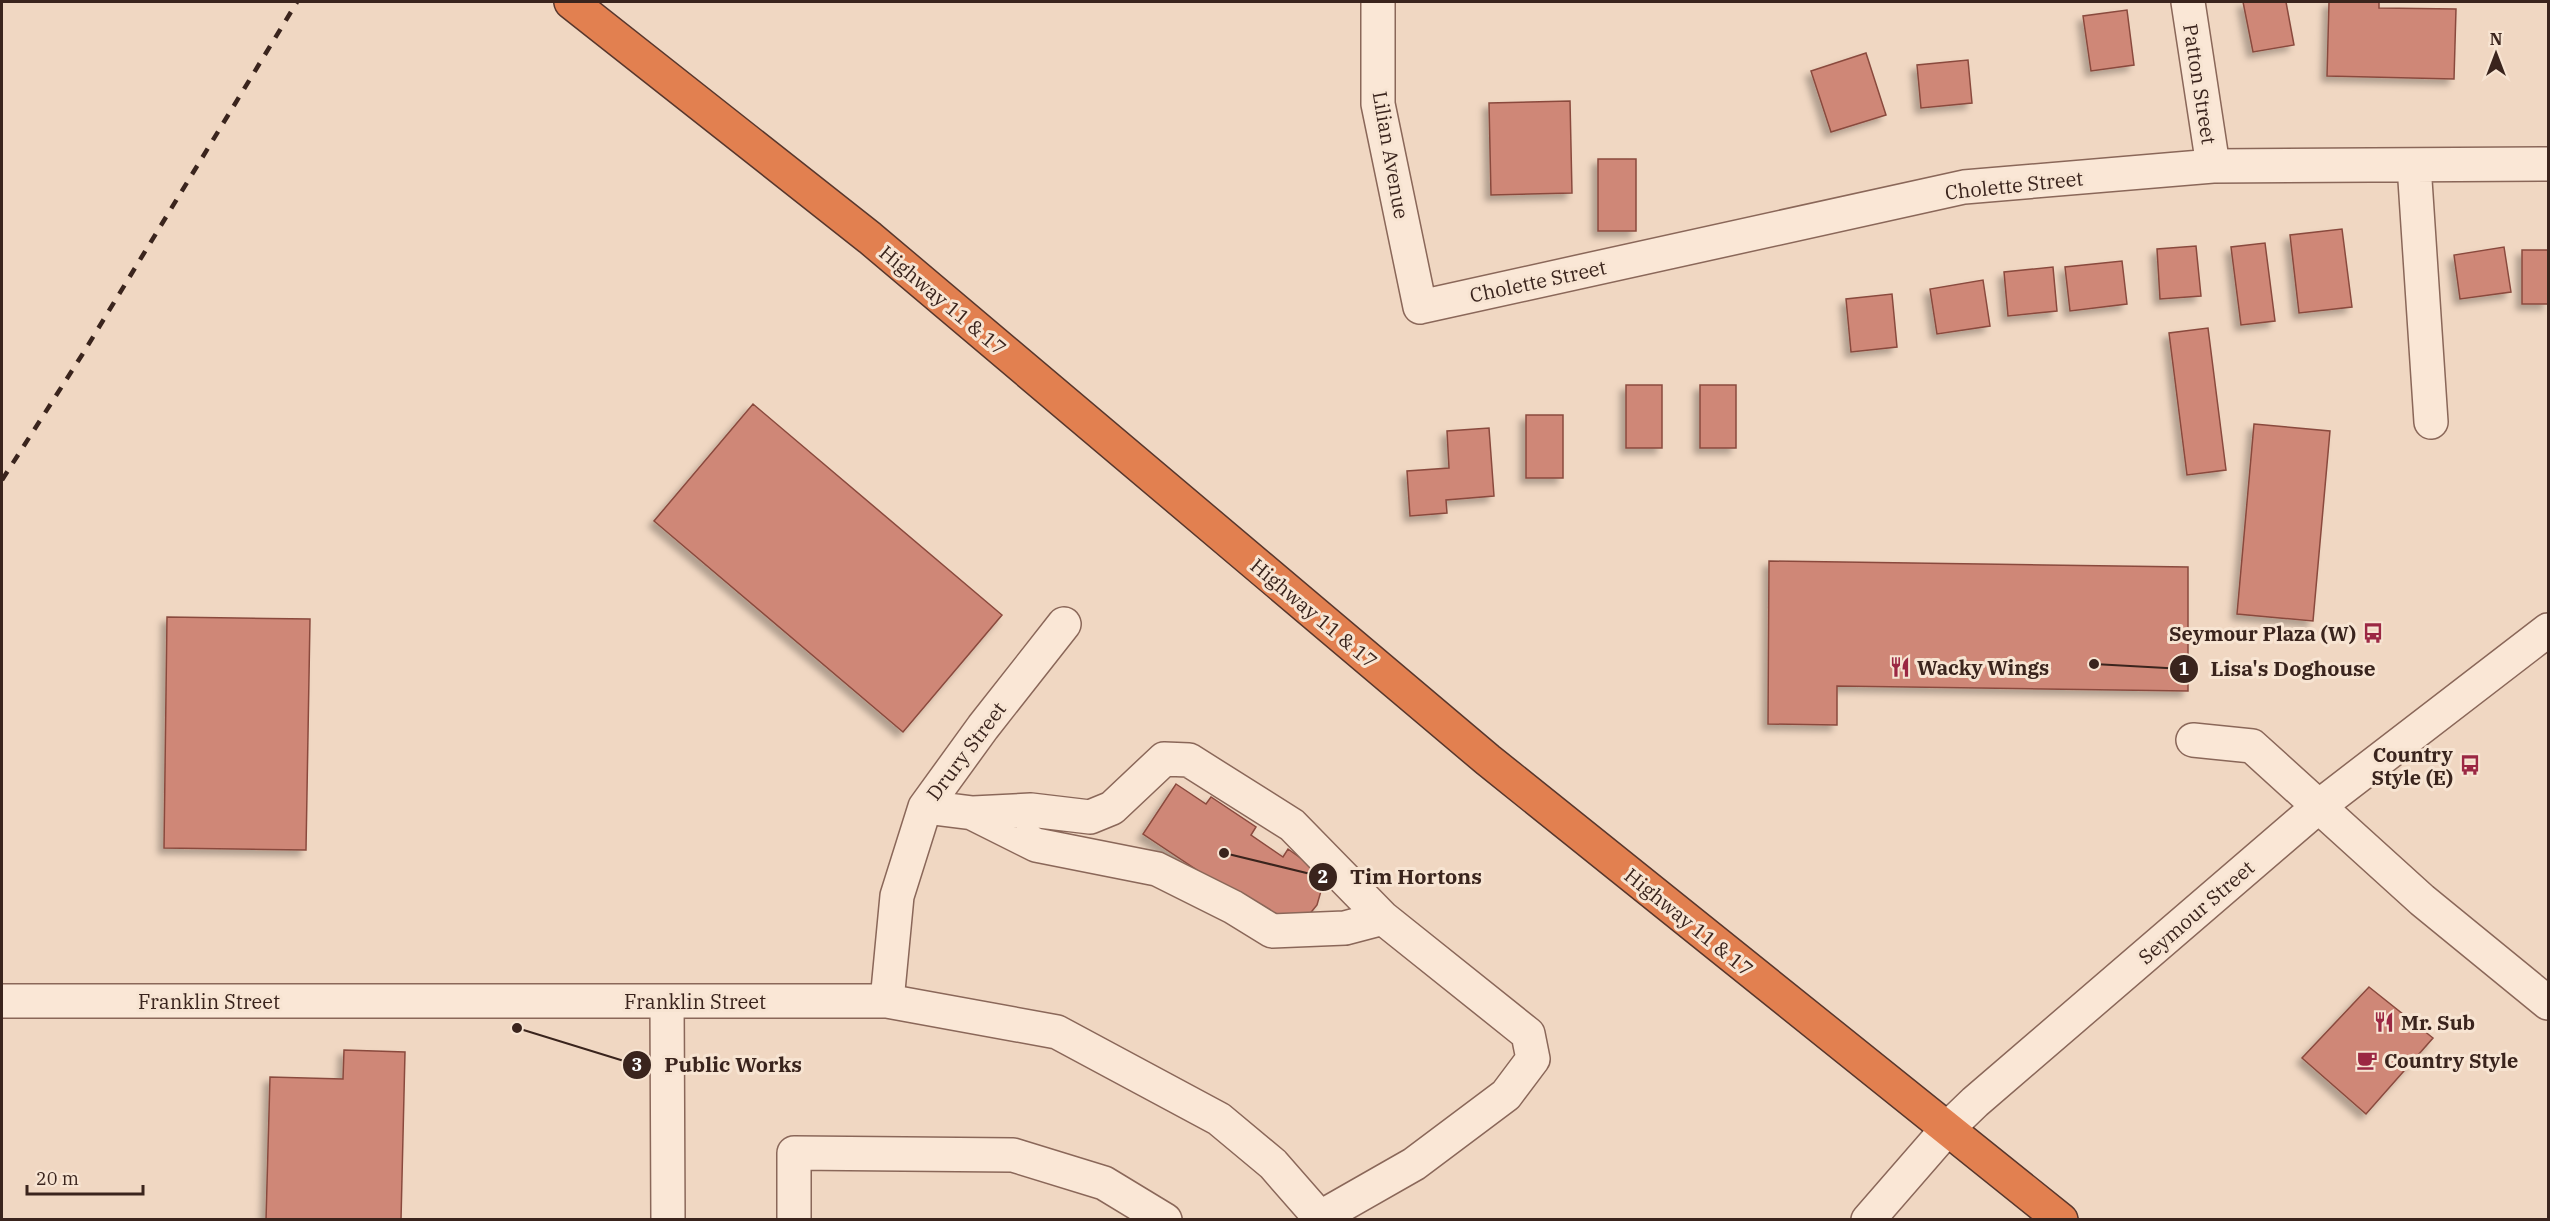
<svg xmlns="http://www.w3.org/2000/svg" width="2550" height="1221" font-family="'IBM Plex Serif',serif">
<defs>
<filter id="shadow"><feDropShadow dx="-5.5" dy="5.5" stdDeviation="3" flood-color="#0004"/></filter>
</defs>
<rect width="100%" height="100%" fill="#f0d7c2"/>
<path fill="#cf8777" stroke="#8a4a3e" stroke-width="1.5" filter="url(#shadow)" d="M2243,2H2286L2294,45L2253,52Z
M2329,2H2379V8L2456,9L2454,79L2327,76Z
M2127,10L2134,65L2091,71L2083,16Z
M1866,53L1886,115L1831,132L1811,71Z
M1968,60L1972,103L1921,108L1917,65Z
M1570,101L1572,193L1491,195L1489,103Z
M1598,159H1636V231H1598Z
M2342,229L2352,307L2299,313L2290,235Z
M2265,243L2275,321L2241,325L2231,247Z
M2196,246L2201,296L2160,299L2157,249Z
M2504,247L2511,292L2460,299L2454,255Z
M2522,250H2548V304H2522Z
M2122,261L2127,304L2070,311L2065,267Z
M2053,267L2057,311L2008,316L2004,272Z
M1983,280L1990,326L1937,334L1930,289Z
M1892,294L1897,347L1851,352L1846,299Z
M2208,328L2226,470L2187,475L2169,333Z
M1626,385H1662V448H1626Z
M1700,385H1736V448H1700Z
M753,404L1002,615L903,732L654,521Z
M1526,415H1563V478H1526Z
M2254,424L2330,431L2313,621L2237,614Z
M1489,428L1494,496L1446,500L1447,513L1410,516L1407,471L1449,468L1447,431Z
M1769,561L2188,567V691L1837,686V725L1768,724Z
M167,617L310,619L306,850L164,848Z
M1176,784L1206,804L1211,797L1256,827L1251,835L1283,857L1288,849L1306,862L1317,876L1321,891L1317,905L1308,916L1275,922L1143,834Z
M2369,987L2433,1038L2366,1114L2302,1058Z
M344,1050L405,1052L401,1220H266L270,1077L343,1079Z"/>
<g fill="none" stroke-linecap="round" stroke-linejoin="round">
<g stroke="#8a6759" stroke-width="36">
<path id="minor" d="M1378,2V104L1420,307L1964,187L2213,166L2548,164
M2188,2L2213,166
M2414,165L2431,422
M2193,740L2252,746L2422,900L2548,1003
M925,807L973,813L1031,810L1090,817L1112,808L1164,759L1189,760L1292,825L1383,918L1528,1034L1533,1059L1506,1095L1414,1164L1321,1217
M974,814L1036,845L1157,869L1233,907L1272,931L1345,928L1383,918
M2,1001H887L1057,1032L1219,1119L1273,1164L1322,1220
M667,1001L668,1220
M887,1001L897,896L925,807L983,727L1064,624
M794,1220V1153L1013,1155L1104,1183L1165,1220
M1868,1220L1948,1128L1975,1102L2318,807L2548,630"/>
</g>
<g stroke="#58372d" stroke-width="36">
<path id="highway" d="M571,2L870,238L1488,760L2061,1220"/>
</g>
<use href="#minor" stroke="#fae7d6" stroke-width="33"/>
<use href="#highway" stroke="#e28050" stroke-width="33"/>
<path stroke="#3a241d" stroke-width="4.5" stroke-dasharray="10 10" stroke-linecap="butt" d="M2,480L82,355L297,2"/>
</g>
<defs>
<g id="bus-bare" transform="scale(1.62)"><path d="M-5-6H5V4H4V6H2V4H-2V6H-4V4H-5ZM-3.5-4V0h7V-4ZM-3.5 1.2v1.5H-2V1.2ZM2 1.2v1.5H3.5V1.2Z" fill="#9b2743" stroke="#f7e4d2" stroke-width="2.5" paint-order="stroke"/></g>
<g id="restaurant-bare" transform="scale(1.62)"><path d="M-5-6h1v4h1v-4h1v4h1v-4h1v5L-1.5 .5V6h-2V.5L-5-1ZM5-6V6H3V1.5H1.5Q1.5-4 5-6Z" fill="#9b2743" stroke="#f7e4d2" stroke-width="2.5" paint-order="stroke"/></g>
<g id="cafe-bare" transform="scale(1.62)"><path d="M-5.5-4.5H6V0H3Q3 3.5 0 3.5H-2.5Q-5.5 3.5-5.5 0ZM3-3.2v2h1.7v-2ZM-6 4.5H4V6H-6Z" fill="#9b2743" stroke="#f7e4d2" stroke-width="2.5" paint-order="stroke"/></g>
</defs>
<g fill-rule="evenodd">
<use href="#bus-bare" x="2373" y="633"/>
<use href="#restaurant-bare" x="1900" y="667"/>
<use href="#bus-bare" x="2470" y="765"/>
<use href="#restaurant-bare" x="2384" y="1022"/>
<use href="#cafe-bare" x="2367" y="1060"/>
</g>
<g text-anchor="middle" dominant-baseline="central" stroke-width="6" stroke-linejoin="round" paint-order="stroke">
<g font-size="20" fill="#3a241d" stroke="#f7e4d2">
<text transform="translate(2200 84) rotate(81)">Patton Street</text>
<text transform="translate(1391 155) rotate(80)">Lilian Avenue</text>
<text transform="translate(2014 185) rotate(-6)">Cholette Street</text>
<text transform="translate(1538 281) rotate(-12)">Cholette Street</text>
<text transform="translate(943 300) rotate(40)">Highway 11 &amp; 17</text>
<text transform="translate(1314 613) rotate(40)">Highway 11 &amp; 17</text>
<text transform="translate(966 751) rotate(-53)">Drury Street</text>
<text transform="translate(2196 912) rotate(-41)">Seymour Street</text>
<text transform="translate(1689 922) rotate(39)">Highway 11 &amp; 17</text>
<text x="209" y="1001">Franklin Street</text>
<text x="695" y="1001">Franklin Street</text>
</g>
<g font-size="20" font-weight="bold" fill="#3a241d" stroke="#f7e4d2" text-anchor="start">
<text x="2356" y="633" text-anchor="end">Seymour Plaza (W)</text>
<text x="1917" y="667">Wacky Wings</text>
<text x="2453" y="754" text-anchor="end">Country<tspan x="2453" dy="23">Style (E)</tspan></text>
<text x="2401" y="1022">Mr. Sub</text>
<text x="2384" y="1060">Country Style</text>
</g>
</g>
<path fill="none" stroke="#3a241d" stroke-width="2" d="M2094 664L2184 669M1224 853L1323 877M517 1028L637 1065"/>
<g fill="#3a241d" stroke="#f7e4d2" stroke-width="2">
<circle cx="2094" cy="664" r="6"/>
<circle cx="1224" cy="853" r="6"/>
<circle cx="517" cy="1028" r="6"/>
<circle cx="2184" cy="669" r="15"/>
<circle cx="1323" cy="877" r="15"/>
<circle cx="637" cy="1065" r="15"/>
</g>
<g font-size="18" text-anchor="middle" font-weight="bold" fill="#fff">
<text x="2184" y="675">1</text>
<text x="1323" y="883">2</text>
<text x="637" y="1071">3</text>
</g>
<g font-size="21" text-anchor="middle" font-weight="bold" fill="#3a241d" stroke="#f7e4d2" stroke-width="6" stroke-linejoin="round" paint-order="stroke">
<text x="2293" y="676">Lisa's Doghouse</text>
<text x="1416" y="884">Tim Hortons</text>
<text x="733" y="1072">Public Works</text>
</g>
<rect width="2550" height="1221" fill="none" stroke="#3a241d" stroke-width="6"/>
<g transform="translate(2496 54)" stroke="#f7e4d2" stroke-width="4.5" paint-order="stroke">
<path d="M0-4.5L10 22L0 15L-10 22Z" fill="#3a241d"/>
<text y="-9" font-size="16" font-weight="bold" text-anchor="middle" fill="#3a241d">N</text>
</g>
<path d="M27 1185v9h116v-9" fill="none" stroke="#3a241d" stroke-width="3"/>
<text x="36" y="1185" font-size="18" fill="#3a241d" stroke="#f7e4d2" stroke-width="4.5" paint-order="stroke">20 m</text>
</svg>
